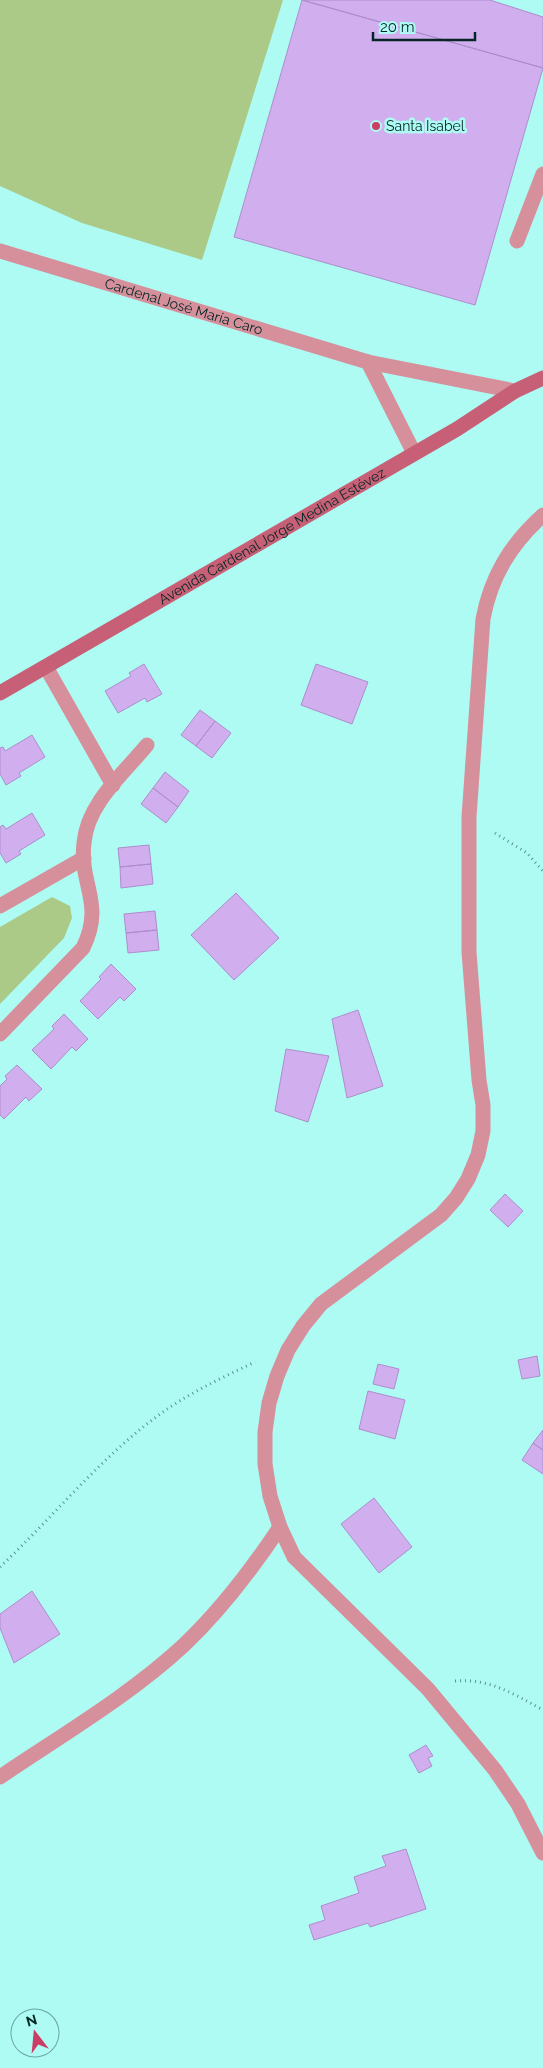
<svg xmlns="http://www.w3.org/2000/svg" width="543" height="2068" font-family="Raleway,sans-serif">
<rect width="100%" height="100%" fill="#aefbf4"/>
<path fill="#abca87" d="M0,0H283L202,260L82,223L0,186Z
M52,897L70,906L72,918L64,938L0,1004V927Z"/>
<path fill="#d1afef" stroke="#ae8dcb" d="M302,0L543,68L475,305L234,237Z
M302,0H490L543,17V68Z
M144,664L162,694L147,702L145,698L118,713L105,691L131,676L129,673Z
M316,664L368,682L352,724L301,705Z
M200,710L215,721L196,746L181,735Z
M215,721L231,733L212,758L196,746Z
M32,735L45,757L19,773L21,776L6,785L0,774V748L3,747L5,751Z
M165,772L189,791L178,807L153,788Z
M153,788L178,807L166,823L141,804Z
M32,813L45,835L19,851L21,854L6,863L0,853V827L3,825L6,829Z
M149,845L151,864L120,867L118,848Z
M151,864L153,884L121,888L120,867Z
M236,893L279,938L234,980L191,935Z
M155,911L157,930L126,933L124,914Z
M157,930L159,950L128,953L126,933Z
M111,964L136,989L124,1001L120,997L98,1019L80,1001L101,979L99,977Z
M358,1010L383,1086L347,1098L332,1019Z
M64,1014L88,1039L76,1051L72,1047L51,1069L32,1050L54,1029L52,1026Z
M286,1049L329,1056L308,1122L275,1111Z
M17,1065L42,1089L29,1101L26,1097L4,1119L0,1115V1086L7,1079L5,1076Z
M505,1194L523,1211L508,1227L490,1210Z
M537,1356L540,1376L522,1379L518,1360Z
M378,1364L399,1369L394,1389L373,1384Z
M368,1391L405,1400L395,1439L359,1429Z
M543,1430V1450L533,1443Z
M533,1443L543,1450V1474L522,1460Z
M374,1498L412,1547L379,1573L341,1524Z
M32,1591L60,1634L14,1663L0,1628V1614Z
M426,1745L433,1756L428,1758L432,1766L419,1773L409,1755Z
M406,1849L426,1909L370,1927L368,1923L314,1940L309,1925L325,1920L321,1906L359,1893L354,1877L386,1866L382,1856Z"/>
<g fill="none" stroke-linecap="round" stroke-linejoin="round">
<path stroke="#5c948f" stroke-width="3" stroke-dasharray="1 4" stroke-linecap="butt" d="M495,833L527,853L543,871
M0,1567C51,1519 96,1463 152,1420C183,1396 219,1379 255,1362
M455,1681C489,1678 514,1694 543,1710"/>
<path stroke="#d6909c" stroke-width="15" d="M517,241L543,174
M0,1777C62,1735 129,1696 184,1645C221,1610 252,1569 280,1527"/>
<g stroke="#d6909c" stroke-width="15">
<path id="s1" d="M0,251L368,362L515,391"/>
<path d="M368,362L414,453"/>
<path d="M543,515C511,544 491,576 483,619L469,817V952L479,1080L483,1105V1131L478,1155L468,1179L456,1198L441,1215L321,1304L303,1326L288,1350L277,1376L269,1403L265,1432V1464L270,1496L280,1527L294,1557L428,1689L495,1770L518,1804L543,1853"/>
<path d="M46,667L113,785"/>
<path d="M0,906L84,858"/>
<path d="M0,1034L83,948C105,903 79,885 84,843C87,804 123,774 147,745"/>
</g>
<path stroke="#c76076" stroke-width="15" id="s2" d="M0,693L457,429L515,391L543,378"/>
</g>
<circle fill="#cc3d65" stroke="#aefbf4" stroke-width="2" cx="376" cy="126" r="5"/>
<g text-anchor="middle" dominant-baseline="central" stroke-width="5" stroke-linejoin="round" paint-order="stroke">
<g font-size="14" fill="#042624" stroke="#aefbf4" text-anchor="start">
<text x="386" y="126">Santa Isabel</text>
</g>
<g font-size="14" fill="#042624" stroke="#aefbf4">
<text stroke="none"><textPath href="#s1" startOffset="192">Cardenal José María Caro</textPath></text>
<text stroke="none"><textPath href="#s2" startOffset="314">Avenida Cardenal Jorge Medina Estévez</textPath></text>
</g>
</g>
<g transform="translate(35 2033) rotate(344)"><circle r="24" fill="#aefbf4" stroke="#6aa6a1"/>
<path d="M0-4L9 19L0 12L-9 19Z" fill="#cc3d65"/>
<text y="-8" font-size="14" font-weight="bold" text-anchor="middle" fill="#042624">N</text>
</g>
<path d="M373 32v8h102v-8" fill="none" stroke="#042624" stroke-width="2.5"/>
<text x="380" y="32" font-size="15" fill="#042624" stroke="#aefbf4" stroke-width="4" paint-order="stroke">20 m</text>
</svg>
